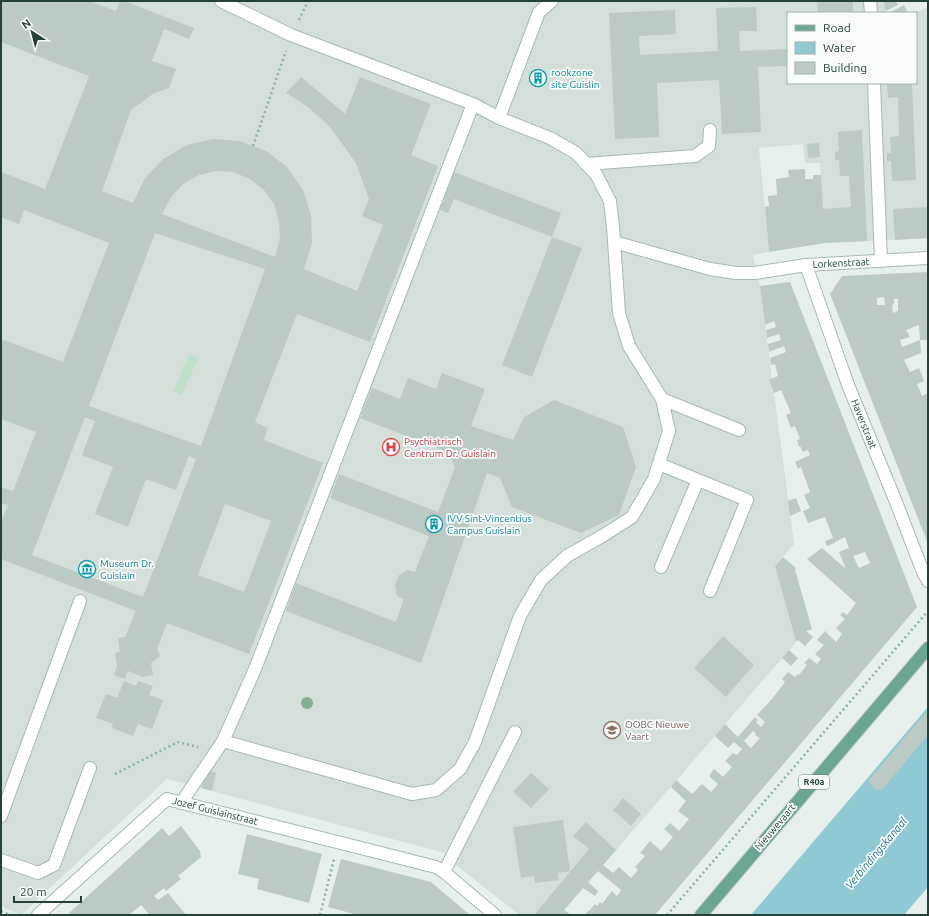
<svg xmlns="http://www.w3.org/2000/svg" width="929" height="916" font-family="Ubuntu,sans-serif">
<rect width="100%" height="100%" fill="#e6efeb"/>
<path fill="#d4dfda" d="M1,1H884L885,13H788V83H916V13L928,7V238L825,243L820,163H805L803,144L759,148L769,252L753,255L760,286L772,379L769,381L774,393L794,544L775,566L796,642L560,915H520L444,856L469,803L445,853L167,779L21,915L1,906Z"/>
<path fill="#bfe0c8" d="M189,354L198,358L182,395L173,391Z"/>
<path fill="#8ec9d4" d="M928,707V887L904,915H751Z"/>
<path fill="#bbcac4" fill-rule="evenodd" d="M1,1H89L116,11L120,1H124L194,28L189,39L164,29L152,61L176,69L169,88L154,93L131,110L102,191L133,203L145,178L163,159L187,145L213,139L240,141L266,151L287,167L303,190L311,215L312,243L304,269L357,291L383,225L362,216L369,199L356,163L330,127L308,107L286,93L301,77L345,114L360,77L431,104L411,155L438,166L370,342L297,314L255,422L268,428L264,440L323,463L249,654L167,623L157,649L160,656L151,663L153,675L143,677L128,671L125,679L114,675L117,666L115,653L120,652L118,638L125,637L136,611L1,559V522L8,505L1,503V487L13,491L36,432L1,419V339L63,362L109,243L24,210L19,224L1,217V172L45,189L89,76L1,42ZM216,171L233,172L250,179L264,190L274,204L279,221L280,239L275,257L162,214L171,197L183,184L199,175ZM155,233L265,269L201,446L89,406ZM85,417L95,421L82,455L113,467L95,514L128,527L146,479L176,490L189,456L196,459L143,597L32,555ZM225,504L271,521L244,592L198,575Z
M817,1H853V13H818Z
M884,1H896L898,5L885,11Z
M904,5L908,13H892L891,12Z
M756,7L757,31H739L740,51L788,49V66L758,67L761,132L722,134L719,80L657,83L659,137L615,139L609,13L675,10L676,34L639,36L640,55L718,51L716,8Z
M535,73L543,78L538,85L532,79Z
M887,83H912L916,180L892,181L891,161H887V153H891L890,137L899,136L898,97L888,98Z
M862,130L867,241L825,243L769,252L765,207L769,206L768,196L777,195L776,179L789,177L788,170L805,169V179H813V175H821L823,209L851,207L849,176H840L839,160H835V152L839,151L838,132Z
M819,143L820,157L808,158L807,144Z
M454,172L561,213L552,237L454,199L448,213L440,210Z
M928,207V238L895,240L893,209Z
M552,237L582,248L532,377L502,365Z
M928,272V340H920L919,325L906,330L910,337L900,340L902,347L920,340L921,353L904,360L910,372L919,368L924,381L917,384L922,396L928,393V544L830,294L842,276ZM884,297L885,305H877V298ZM894,299H898V311L893,313L892,305L894,304Z
M790,282L917,607L655,915H584L588,911H589L595,904L597,906L600,902L602,904L612,891L617,896L621,890L598,871L588,882L598,891L595,896L583,888L564,910L571,915H534L589,849L573,836L586,822L616,850L603,865L613,873L619,867L631,878L638,870L635,867L645,856L640,853L650,841L661,851L673,837L664,829L670,823L679,831L689,819L678,811L686,801L671,787L676,780L692,794L702,784L711,792L718,784L709,776L714,769L723,777L732,767L725,761L733,753L737,755L742,749L734,742L728,748L715,736L725,724L738,737L755,717L758,720L756,722L761,727L765,722L757,715L772,699L785,682L782,679L788,672L795,677L798,674L799,675L807,665L804,663L809,658L817,664L821,659L815,654L824,645L817,640L825,631L836,642L842,634L836,628L845,619L840,615L843,612L847,615L856,603L807,559L822,548L846,569L839,552L849,548L845,537L835,542V543L827,546L825,541L833,538L825,517L808,523L803,511L810,508L804,495L810,492L801,467L798,469L795,462L810,455L808,450L803,452L800,446L799,447L797,440L800,439L795,426L791,428L786,415L791,413L781,390L774,393L769,380L778,376L775,364L771,365L770,358L786,352L784,346L769,352L768,344L781,340L779,334L767,338L766,330L776,327L774,321L765,325L760,286ZM865,552L870,563L859,568L853,556ZM753,731L756,733L755,735L760,738L751,748L744,741Z
M442,373L485,389L471,426L513,440L524,417L554,400L623,427L636,467L619,515L581,533L512,507L500,478L487,473L421,663L286,611L296,583L396,622L404,599L397,596L395,585L399,575L408,570L415,572L429,536L330,498L339,474L438,512L455,467L448,452L360,418L372,388L400,399L408,378L436,389Z
M796,498L801,511L790,516L788,501Z
M783,557L796,568L795,570L812,629L806,631L813,637L805,646L798,640L796,642L775,566Z
M723,636L754,665L726,697L694,668Z
M789,650L798,658L791,666L782,658Z
M124,681L136,686L138,681L153,686L149,695L163,700L152,729L138,724L133,736L112,728L113,724L96,718L106,694L117,698Z
M928,710V735L882,790H876L870,784L869,780Z
M206,770L216,773L212,791L202,788Z
M531,773L549,789L531,808L513,792Z
M623,798L641,814L631,826L613,810Z
M563,820L570,871L558,873L559,880L535,883L534,876L521,878L513,827Z
M181,826L200,851L201,857L178,876L181,879L166,891L164,888L154,896L158,900L168,893L186,915H150L141,905L129,915H67L162,828L169,836Z
M247,834L322,854L309,903L257,889L259,879L238,874Z
M341,859L431,882L470,915H358L328,907Z"/>
<g fill="none" stroke-linecap="round" stroke-linejoin="round">
<g stroke="#a8b8b2" stroke-width="14">
<path id="minor" d="M221,1L291,35L473,104L499,118L550,138L576,153L596,174L610,201L613,227L619,313L629,346L662,399L669,431L654,479L632,517L604,535L567,556L541,580L520,616L475,742L460,769L436,790L412,794L223,741
M870,1L871,13
M874,83L881,261
M499,118L539,12L552,1
M586,164L695,156L709,146L710,130
M614,242L710,269L736,273H755L806,265L928,258
M806,265L848,385L896,502L923,572L928,581
M662,399L739,430
M659,464L747,500L710,591
M661,567L698,480
M181,803L223,741L255,669L473,104
M1,816L80,601
M1,860L38,873L54,865L90,768
M444,872L515,732
M38,915L167,799L436,867L444,872L495,915"/>
</g>
<g stroke="#c2cac8" stroke-width="14">
<path id="major" d="M701,915L928,648"/>
</g>
<path stroke="#86b3a5" stroke-width="2.5" stroke-dasharray="2 3" stroke-linecap="butt" d="M299,20L308,1
M253,146L286,51
M115,774L178,742L198,747
M1,911L10,915
M320,915L334,859
M667,915L928,611"/>
<use href="#minor" stroke="#fff" stroke-width="12"/>
<use href="#major" stroke="#6aa596" stroke-width="12"/>
</g>
<circle fill="#80af93" cx="307" cy="703" r="6"/>
<defs>
<g id="building-ring" transform="scale(0.9)"><circle r="9.5" fill="#f7fbf9" stroke="#0f9aa8" stroke-width="1.5"/><path d="M-4-6H4V6H1V3H-1V6H-4ZM-2.5-4.3h1.7v1.8h-1.7ZM.8-4.3h1.7v1.8H.8ZM-2.5-1h1.7V.8h-1.7ZM.8-1h1.7V.8H.8Z" fill="#0f9aa8"/></g>
<g id="hospital-ring" transform="scale(0.9)"><circle r="9.5" fill="#f7fbf9" stroke="#e0444e" stroke-width="1.5"/><path d="M-5-5h3v3.5h4V-5h3V5h-3V1.5h-4V5h-3Z" fill="#e0444e"/></g>
<g id="museum-ring" transform="scale(0.9)"><circle r="9.5" fill="#f7fbf9" stroke="#0f9aa8" stroke-width="1.5"/><path d="M0-6L6-3V-2H-6V-3ZM-5-1h2V3h-2ZM-1-1h2V3h-2ZM3-1h2V3H3ZM-6 4H6V6H-6Z" fill="#0f9aa8"/></g>
<g id="school-ring" transform="scale(0.9)"><circle r="9.5" fill="#f7fbf9" stroke="#8d6e63" stroke-width="1.5"/><path d="M0-5L7-2L0 1L-7-2ZM-4 1L0 2.5L4 1V4Q0 6-4 4Z" fill="#8d6e63"/></g>
</defs>
<g fill-rule="evenodd">
<use href="#building-ring" x="538" y="78"/>
<use href="#hospital-ring" x="391" y="447"/>
<use href="#building-ring" x="434" y="524"/>
<use href="#museum-ring" x="87" y="569"/>
<use href="#school-ring" x="612" y="730"/>
</g>
<g text-anchor="middle" dominant-baseline="central" stroke-width="3.5" stroke-linejoin="round" paint-order="stroke">
<rect fill="#f7fbf9" stroke="#637a73" stroke-width="1" x="799" y="775" width="30" height="14" rx="3"/>
<g font-size="9" font-weight="bold" fill="#24423a">
<text x="814" y="782">R40a</text>
</g>
<g font-size="10" fill="#0d838f" stroke="#f7fbf9" text-anchor="start">
<text x="551" y="72">rookzone<tspan x="551" dy="12">site Guislin</tspan></text>
<text x="447" y="518">IVV Sint-Vincentius<tspan x="447" dy="12">Campus Guislain</tspan></text>
<text x="100" y="563">Museum Dr.<tspan x="100" dy="12">Guislain</tspan></text>
</g>
<g font-size="10" fill="#24423a" stroke="#f7fbf9">
<text transform="translate(841 263) rotate(-3)">Lorkenstraat</text>
<text transform="translate(864 424) rotate(68)">Haverstraat</text>
<text transform="translate(215 811) rotate(14)">Jozef Guislainstraat</text>
<text transform="translate(775 827) rotate(-50)">Nieuwevaart</text>
</g>
<g font-size="10" fill="#be3a42" stroke="#f7fbf9" text-anchor="start">
<text x="404" y="441">Psychiatrisch<tspan x="404" dy="12">Centrum Dr. Guislain</tspan></text>
</g>
<g font-size="10" fill="#785e54" stroke="#f7fbf9" text-anchor="start">
<text x="625" y="724">OOBC Nieuwe<tspan x="625" dy="12">Vaart</tspan></text>
</g>
<g font-size="11" font-style="italic" fill="#1c6f80" stroke="#f7fbf9">
<text transform="translate(876 853) rotate(-50)">Verbindingskanaal</text>
</g>
</g>
<rect width="929" height="916" fill="none" stroke="#24423a" stroke-width="4"/>
<rect x="787" y="12" width="130" height="72" fill="#f7fbf9" stroke="#a3b1ad"/>
<rect x="795" y="25" width="20" height="6" fill="#6aa596" stroke="#a3b1ad"/>
<text x="823" y="32" font-size="12" fill="#24423a">Road</text>
<rect x="795" y="42" width="20" height="12" fill="#8ec9d4" stroke="#a3b1ad"/>
<text x="823" y="52" font-size="12" fill="#24423a">Water</text>
<rect x="795" y="62" width="20" height="12" fill="#bbcac4" stroke="#a3b1ad"/>
<text x="823" y="72" font-size="12" fill="#24423a">Building</text>
<g transform="translate(32 32) rotate(324)" stroke="#f7fbf9" stroke-width="3" paint-order="stroke">
<path d="M0-3L7 15L0 10L-7 15Z" fill="#24423a"/>
<text y="-6" font-size="11" font-weight="bold" text-anchor="middle" fill="#24423a">N</text>
</g>
<path d="M14 896v6h67v-6" fill="none" stroke="#24423a" stroke-width="2"/>
<text x="20" y="896" font-size="12" fill="#24423a" stroke="#f7fbf9" stroke-width="3" paint-order="stroke">20 m</text>
</svg>
